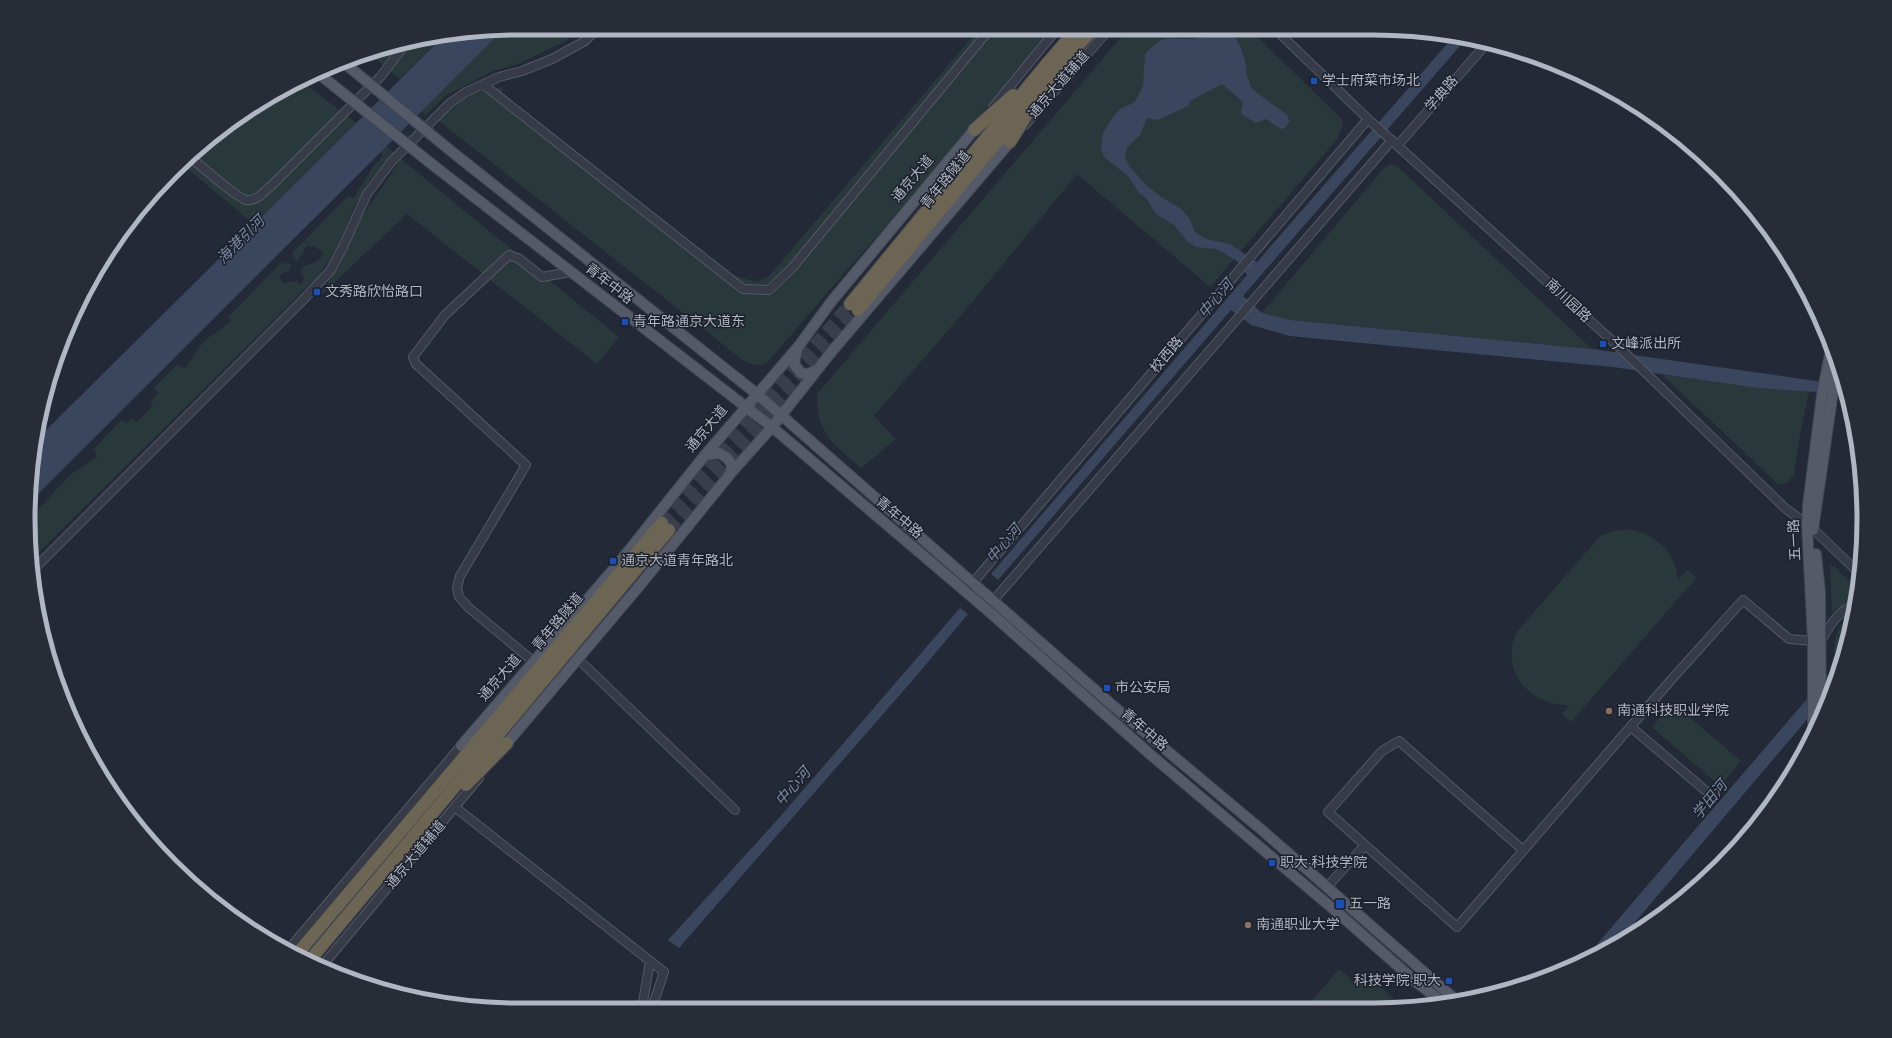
<svg xmlns="http://www.w3.org/2000/svg" width="1892" height="1038" font-family="'Alegreya Sans','Noto Sans SC',sans-serif">
<rect width="100%" height="100%" fill="#232936"/>
<path fill="#29393b" d="M519,28H585L566,41L518,64L493,71L445,96L426,115L421,111L503,30Z
M979,29H1050L931,176L846,271L766,364C758,367 750,364 743,360L439,121L461,101L476,93L502,87V92L506,97L711,259L735,276L757,282L769,276Z
M1128,29H1249L1341,118L1343,125L1338,138L1210,287L1077,174L963,313L874,416L896,439L861,468C835,446 815,432 817,394Z
M445,35L400,79L368,53L423,37Z
M301,81L356,123L254,224L183,165L220,130L274,94Z
M386,146L393,152L370,180L355,206L336,250L318,276L31,560L29,519L71,474L97,457L94,449L121,420L126,423L132,418L137,422L153,406L150,402L159,393L154,388L178,364L184,369L204,341L231,321L228,317L281,263L290,264L291,266L288,273L286,271L279,277L283,283L296,281L301,285L304,278L301,272L302,267C311,264 321,262 323,252L315,247L307,246L297,262L292,253L348,196L354,198L372,168L383,155L380,152Z
M401,159L619,337L597,364L407,214L318,298L339,266L360,220Z
M1390,164L1397,166L1592,349L1291,320L1262,313L1383,169Z
M1661,374L1757,388L1809,390L1799,440L1794,475L1787,483L1778,484Z
M1630,529C1658,537 1675,550 1678,580L1687,570L1696,578L1571,722L1562,714L1570,705C1538,706 1508,683 1512,648C1512,643 1514,638 1516,633L1600,536L1614,531Z
M1831,566H1834L1858,590L1856,598L1832,612L1830,567Z
M1853,614L1838,677L1836,681C1835,656 1828,630 1853,614Z
M1673,703L1741,761L1720,786L1652,727Z
M1339,969L1353,981H1365L1382,988L1396,1000L1399,1006H1307Z"/>
<path fill="#3a455e" d="M503,30L29,503V487L37,439L445,35Z
M1218,32L1235,38L1240,46L1245,60L1247,76L1252,89L1286,114L1290,121L1285,128L1281,129L1266,119L1256,123L1241,114L1243,102L1222,84L1190,101L1188,106L1158,120L1147,118L1140,135L1127,148L1125,157L1130,167L1145,184L1161,197L1180,208L1189,218L1195,232L1206,239L1230,244L1257,262L1453,37L1466,39L1243,296L1262,313L1291,320L1592,349L1844,385L1848,394L1757,388L1613,367L1290,336L1251,325L1231,310L998,580L991,574L1247,275L1238,262L1227,255L1216,249L1196,247L1187,241L1174,225L1156,214L1146,198L1139,193L1128,176L1104,157L1101,149L1103,133L1113,117L1120,109L1135,102L1143,86L1145,54C1164,34 1165,39 1190,39C1198,39 1209,34 1218,32Z
M960,608L968,614L918,674L679,948L668,940L778,819Z
M1842,658L1838,677L1832,690L1620,940L1586,957Z"/>
<g fill="none" stroke-linecap="round" stroke-linejoin="round">
<path stroke="#383e4b" stroke-width="12" stroke-dasharray="12 6" stroke-linecap="butt" d="M662,523L850,304
M669,530L858,310"/>
<g stroke="#545965" stroke-width="10">
<path id="minor" d="M1275,29L1368,119L1620,348L1785,508L1813,529L1860,574
M484,85L743,289L769,290L792,268L990,29
M993,107L1057,29
M1025,125L1109,29
M1398,145L1487,43
M190,157C200,165 237,198 246,200C256,202 265,191 272,185L381,76L401,50L404,43
M32,571L302,301L330,271L342,249L367,194L392,161L450,103L466,92L499,77L522,71L552,59L585,41L598,28
M965,592L1368,119
M986,609L1392,140
M1821,641C1828,628 1839,609 1855,605
M578,659L735,810
M534,662L469,608L459,597L457,588L460,576L526,465L416,364L413,357L445,315L509,255L518,258L542,277L571,272
M1631,727L1713,797
M456,808L664,972L652,1008
M1523,850L1399,741L1382,751L1328,812L1457,927L1671,680L1743,600L1789,639L1813,641
M1327,887L1365,845
M288,950L461,746
M323,965L479,778
M642,1008L650,961"/>
</g>
<g stroke="#3f4450" stroke-width="12">
<path id="major" d="M451,151L757,394L1111,704L1263,831L1457,1001
M438,169L772,427L986,609L1151,755L1338,913L1416,982L1445,1004
M797,349L794,364L801,373L808,374L816,370
M705,455L719,453L727,458L732,465L731,473
M1813,530L1837,364
M1816,554L1820,592L1821,713
M1813,733V641L1807,525L1808,505L1822,395L1831,348
M507,743L641,584L731,473L772,427L833,350L1010,142
M461,746L618,564L705,455L798,347L831,302L974,130"/>
</g>
<g stroke="#414651" stroke-width="14">
<path id="highway" d="M974,130L1013,95
M1010,142L1026,116
M850,304L1045,66L1077,29
M858,310L1057,69L1093,29
M466,785L507,743
M297,954L662,523
M310,960L669,530"/>
</g>
<use href="#minor" stroke="#363b47" stroke-width="8"/>
<use href="#major" stroke="#545a67" stroke-width="10"/>
<use href="#highway" stroke="#6c6554" stroke-width="12"/>
<g stroke="#3f4450" stroke-width="12" stroke-linecap="butt">
<path id="major-bridge" d="M343,62L451,151
M319,74L438,169"/>
</g>
<use href="#major-bridge" stroke="#545a67" stroke-width="10"/>
</g>
<g fill="#1a4fb4" stroke="#1c202b" stroke-width="1.5">
<rect x="1310" y="77" width="8" height="8" rx="2"/>
<rect x="313" y="288" width="8" height="8" rx="2"/>
<rect x="621" y="318" width="8" height="8" rx="2"/>
<rect x="1599" y="340" width="8" height="8" rx="2"/>
<rect x="609" y="557" width="8" height="8" rx="2"/>
<rect x="1103" y="684" width="8" height="8" rx="2"/>
<rect x="1268" y="859" width="8" height="8" rx="2"/>
<rect x="1335" y="899" width="10" height="10" rx="2"/>
<rect x="1445" y="977" width="8" height="8" rx="2"/>
</g>
<g fill="#8d6e63" stroke="#1c202b" stroke-width="1.5">
<circle cx="1609" cy="711" r="4"/>
<circle cx="1248" cy="925" r="4"/>
</g>
<g text-anchor="middle" dominant-baseline="central" stroke-width="3" stroke-linejoin="round" paint-order="stroke">
<g font-size="14" fill="#b1b6c3" stroke="#1c202b" text-anchor="start">
<text x="1322" y="81">学士府菜市场北</text>
<text x="325" y="292">文秀路欣怡路口</text>
<text x="633" y="322">青年路通京大道东</text>
<text x="1611" y="344">文峰派出所</text>
<text x="621" y="561">通京大道青年路北</text>
<text x="1115" y="688">市公安局</text>
<text x="1617" y="711">南通科技职业学院</text>
<text x="1280" y="863">职大·科技学院</text>
<text x="1349" y="904">五一路</text>
<text x="1256" y="925">南通职业大学</text>
<text x="1441" y="981" text-anchor="end">科技学院·职大</text>
</g>
<g font-size="14" fill="#b1b6c3" stroke="#1c202b">
<text transform="translate(1059 85) rotate(-49)">通京大道辅道</text>
<text transform="translate(1442 94) rotate(-49)">学典路</text>
<text transform="translate(913 179) rotate(-50)">通京大道</text>
<text transform="translate(946 180) rotate(-51)">青年路隧道</text>
<text transform="translate(609 284) rotate(38)">青年中路</text>
<text transform="translate(1568 301) rotate(43)">南川园路</text>
<text transform="translate(1167 355) rotate(-50)">校西路</text>
<text transform="translate(707 429) rotate(-50)">通京大道</text>
<text transform="translate(899 518) rotate(40)">青年中路</text>
<text transform="translate(1795 540) rotate(-93)">五一路</text>
<text transform="translate(558 622) rotate(-50)">青年路隧道</text>
<text transform="translate(500 678) rotate(-49)">通京大道</text>
<text transform="translate(1144 730) rotate(41)">青年中路</text>
<text transform="translate(416 855) rotate(-50)">通京大道辅道</text>
</g>
<g font-size="15" font-style="italic" fill="#7c8aa9" stroke="#1c202b">
<text transform="translate(241 240) rotate(-45)">海港引河</text>
<text transform="translate(1216 299) rotate(-49)">中心河</text>
<text transform="translate(1004 544) rotate(-49)">中心河</text>
<text transform="translate(793 787) rotate(-49)">中心河</text>
<text transform="translate(1710 800) rotate(-50)">学田河</text>
</g>
</g>
<path d="M0 0H1892V1038H0ZM519 35H1373A484 484 0 0 1 1857 519V519A484 484 0 0 1 1373 1003H519A484 484 0 0 1 35 519V519A484 484 0 0 1 519 35Z" fill="#282c37" fill-rule="evenodd"/>
<path fill="none" stroke="#b1b6c3" stroke-width="5" d="M519 35H1373A484 484 0 0 1 1857 519V519A484 484 0 0 1 1373 1003H519A484 484 0 0 1 35 519V519A484 484 0 0 1 519 35Z"/>
</svg>
